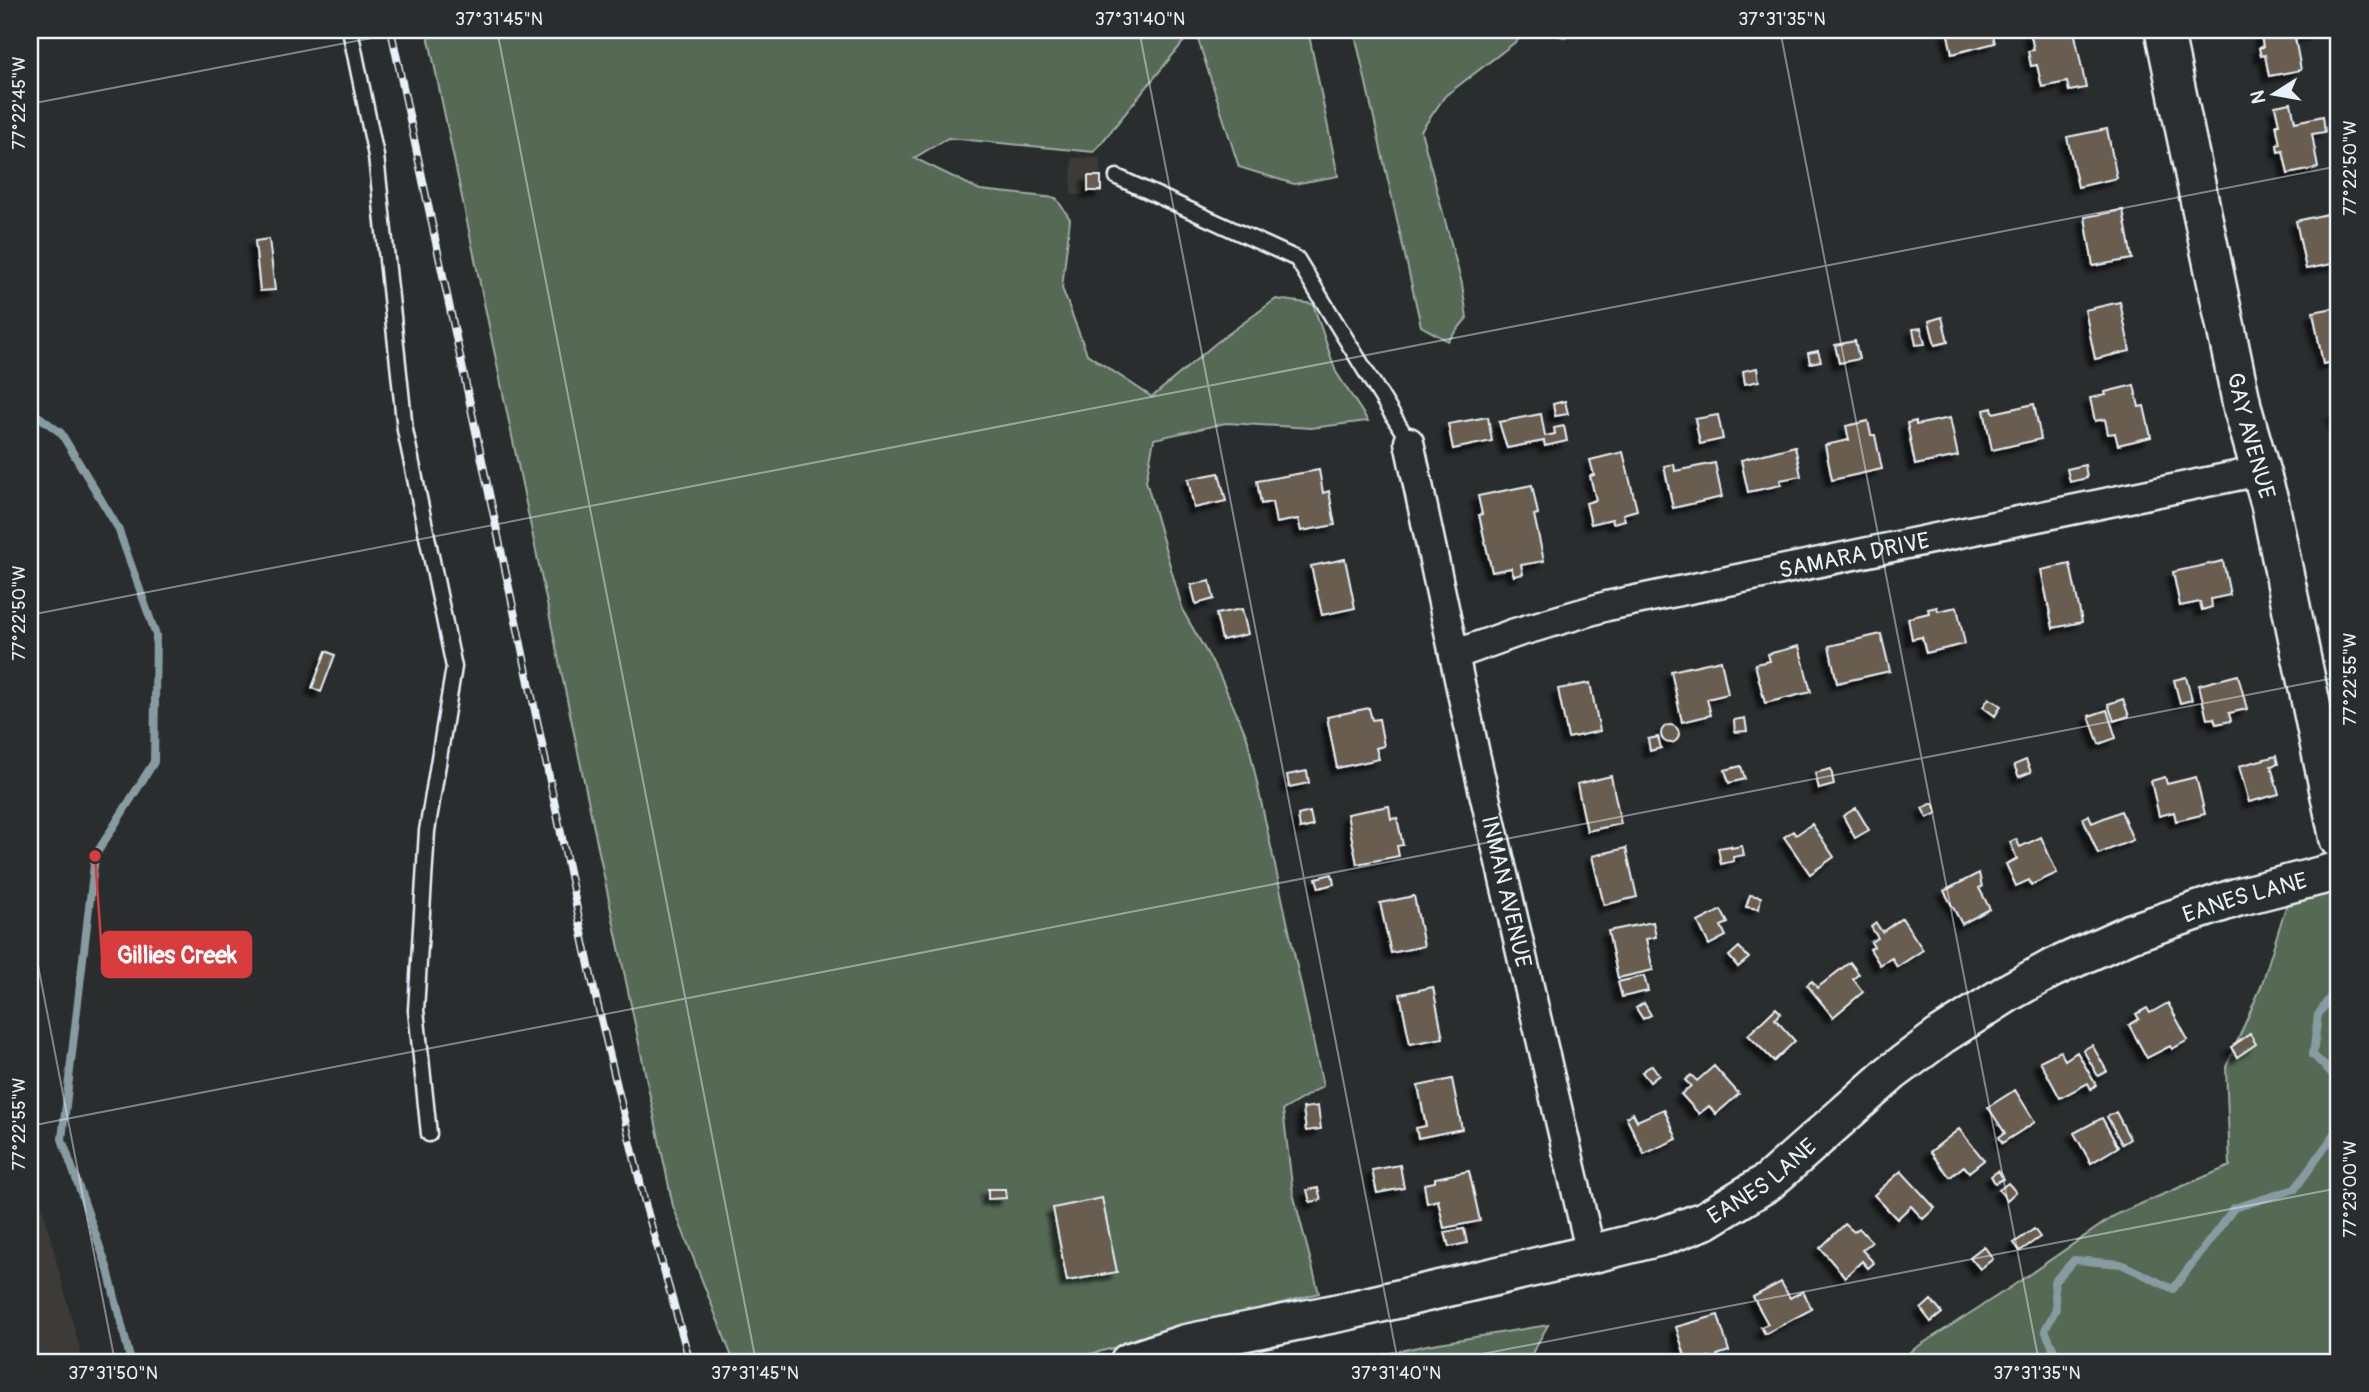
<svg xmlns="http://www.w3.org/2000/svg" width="2369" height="1392" font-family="Pangolin,sans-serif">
<defs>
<filter id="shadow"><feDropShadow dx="-6" dy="6" stdDeviation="2" flood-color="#0009"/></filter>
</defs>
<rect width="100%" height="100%" fill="#2a2d2e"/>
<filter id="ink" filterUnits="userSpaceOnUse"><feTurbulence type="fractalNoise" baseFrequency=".0143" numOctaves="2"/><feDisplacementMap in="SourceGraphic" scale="14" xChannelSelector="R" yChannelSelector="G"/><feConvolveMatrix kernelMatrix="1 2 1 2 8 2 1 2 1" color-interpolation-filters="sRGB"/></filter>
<g filter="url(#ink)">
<path fill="#3d3b38" d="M1072,158H1100V176H1088V195H1071Z
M30,1161L83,1362H30Z"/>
<path fill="#546955" stroke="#9eada6" stroke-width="2" d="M427,30H1193L1094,152L948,138L914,158L980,190L1056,198L1070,219L1062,288L1087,354L1152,397L1216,343L1276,299L1313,304L1336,372L1368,421L1311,428L1226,423L1154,439L1146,481L1183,611L1219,674L1247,737L1323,1086L1283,1110L1293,1193L1319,1293L1087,1355L1075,1362H734L673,1206Z
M1195,30H1308L1338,176L1294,184L1239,167Z
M1354,30H1531L1445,96L1421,131L1462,284L1467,318L1448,341L1421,326Z
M1539,30H1617L1564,37Z
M2339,891V1362H1902L1911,1351L2011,1287L2117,1214L2230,1166L2226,1067L2261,987L2287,903Z
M1548,1325L1527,1362H1349L1427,1345Z"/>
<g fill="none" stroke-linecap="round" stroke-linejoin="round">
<path stroke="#869ca1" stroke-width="8" d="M30,410L61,433L118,528L156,635L154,762L95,856L62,1139L108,1270L131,1362
M2339,984L2318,1015L2313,1055L2339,1080
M2059,1362L2045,1330L2056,1309L2054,1282L2074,1260L2121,1264L2173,1289L2234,1208L2295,1189L2339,1128"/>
</g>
<path fill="#695d50" stroke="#e8f1f8" stroke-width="2" filter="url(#shadow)" d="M1947,30H1992L1995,43L1952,54Z
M2044,30H2074L2086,88L2069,91L2067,82L2042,87L2037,65L2031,66L2028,51L2034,50L2030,32Z
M2260,30H2316L2317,33L2295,38L2301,70L2269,76L2265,55L2261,56L2259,48L2263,47Z
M2291,103L2295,122L2323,116L2325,132L2312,134L2318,168L2288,174L2283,151L2278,152L2277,145L2280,144L2276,124H2279L2275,106Z
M2107,129L2117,178L2078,187L2067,137Z
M1088,176H1101V191H1088Z
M2123,210L2132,259L2093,266L2085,217Z
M2336,212L2339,229L2331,231L2337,263L2306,269L2296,221Z
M269,239L275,290L260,291L255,241Z
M2120,302L2130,351L2095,359L2085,310Z
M2339,307V361L2323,364L2313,312Z
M1942,317L1948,342L1935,345L1929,321Z
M1921,328L1925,344L1916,345L1913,329Z
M1855,341L1859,359L1839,363L1835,345Z
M1818,351L1821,361L1810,363L1808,353Z
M1757,368L1759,381L1745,384L1743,371Z
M2134,385L2139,407L2144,406L2151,437L2118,445L2115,433L2108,434L2105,419L2095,421L2090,398L2106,395L2105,392Z
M1565,401L1568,414L1555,416L1553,404Z
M2034,404L2041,439L1992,450L1984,410L1992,408L1993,413Z
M2339,413V440L2333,414Z
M1541,414L1545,436L1555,434L1554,428L1564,426L1567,441L1545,446L1544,441L1507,448L1499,422Z
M1718,415L1723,439L1700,444L1695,419Z
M1488,417L1492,441L1453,449L1448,424Z
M1950,418L1958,456L1915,465L1907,423L1916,421V425Z
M1868,421L1871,435H1875L1882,469L1832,480L1825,445L1849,440L1846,426Z
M1795,446L1801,476L1780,480L1781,485L1748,492L1741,460Z
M1623,452L1637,510L1623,514L1625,520L1613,523L1612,519L1591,524L1586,503L1596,500L1590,476L1594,475L1590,460Z
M1715,463L1722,497L1673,508L1664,466L1674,464L1675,471Z
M2085,465L2087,478L2070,482L2067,469Z
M1319,470L1323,493L1329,491L1335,525L1301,531L1298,519L1276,523L1272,502L1261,504L1257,481Z
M1219,473L1226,501L1194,508L1188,479Z
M1532,485L1538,514L1534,515L1544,561L1521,565L1523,574L1514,576L1511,568L1492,572L1479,515L1482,514L1478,496Z
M1345,559L1355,608L1322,615L1311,566Z
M2223,561L2230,595L2211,599L2212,607L2202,610L2200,602L2180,606L2173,572Z
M2070,564L2082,622L2053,628L2041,570Z
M1210,581L1214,599L1196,604L1191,585Z
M1937,607L1938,611L1957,607L1965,644L1926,653L1922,637L1912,639L1908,618L1929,613L1928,609Z
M1242,609L1248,634L1222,640L1216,614Z
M1881,634L1890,671L1837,683L1829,646Z
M1799,646L1811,692L1765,703L1755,664L1770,661L1768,654Z
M326,651L335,655L321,692L312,688Z
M1721,660L1728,694L1707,699L1711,715L1682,722L1671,671Z
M2238,675L2247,709L2229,713L2231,721L2216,724L2214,718L2207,719L2199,685Z
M2186,677L2192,700L2180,703L2174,680Z
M1590,683L1600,731L1568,738L1558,689Z
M1989,698L2001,706L1995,716L1983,707Z
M2123,699L2129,716L2114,721L2108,704Z
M1369,708L1372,720L1379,719L1384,746L1376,748L1379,759L1337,768L1327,717Z
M2107,710L2116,738L2099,744L2089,716Z
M1745,718L1747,731L1735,732L1734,720Z
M1661 734a9 9 0 1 1 18 0a9 9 0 1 1-18 0Z
M1658,737L1661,748L1650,751L1648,739Z
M2276,756L2278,764L2271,766L2279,794L2249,802L2239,766Z
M2026,760L2031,772L2019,777L2014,765Z
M1741,766L1745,779L1729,783L1725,770Z
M1831,769L1834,785L1819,789L1815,773Z
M1307,771L1309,783L1289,787L1287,775Z
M1611,776L1621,824L1587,831L1577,784Z
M2165,777L2167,784L2196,777L2205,814L2176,821L2174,812L2159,816L2151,781Z
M1933,803L1937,813L1927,818L1922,808Z
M1389,806L1391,819L1397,818L1403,845L1397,846L1399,856L1357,864L1347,814Z
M1856,808L1869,830L1855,838L1843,816Z
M2121,811L2133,840L2098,854L2083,818L2089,815L2092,823Z
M1310,812L1313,826L1300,829L1298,815Z
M1812,824L1834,857L1810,874L1784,837L1793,831L1796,835Z
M2041,837L2057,873L2031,885L2029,880L2016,886L2006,864L2017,859L2010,842L2016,839L2020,847Z
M1731,846V848L1742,846L1744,855L1733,857L1734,861L1721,864L1718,848Z
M1626,848L1637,897L1604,905L1592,856Z
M1979,873L1982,887L1979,888L1990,909L1962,924L1944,891Z
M1332,874L1334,884L1319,888L1316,878Z
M1750,895L1761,897L1759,909L1746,907Z
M1414,896L1424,946L1391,953L1380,903Z
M1721,910L1728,923L1721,926L1726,936L1709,945L1698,922Z
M1902,918L1923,950L1897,967L1892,958L1880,965L1870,949L1874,947L1871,942L1878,938L1871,927L1876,923L1882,932Z
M1653,922L1656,937L1646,939L1653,970L1618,978L1608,931Z
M1739,947L1749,958L1738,967L1729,956Z
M1850,962L1859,974L1853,979L1863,992L1833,1017L1807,985L1812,981L1817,988Z
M1644,976L1648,991L1622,997L1618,982Z
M1433,987L1443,1038L1410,1044L1400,994Z
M1644,1003L1651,1015L1643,1019L1636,1008Z
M2168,1003L2188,1040L2172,1049L2170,1046L2147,1058L2129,1025L2139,1019L2136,1014L2147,1008L2150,1013Z
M1776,1008L1781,1013L1775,1019L1795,1041L1774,1061L1748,1035Z
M2250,1034L2256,1044L2237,1057L2231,1047Z
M2092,1045L2107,1071L2098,1076L2083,1050Z
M2060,1051L2065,1060L2077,1052L2096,1085L2091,1089L2088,1083L2060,1098L2040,1061Z
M1652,1065L1659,1075L1650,1082L1642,1072Z
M1714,1066L1739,1094L1716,1114L1709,1106L1699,1114L1681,1094L1691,1086L1685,1080L1691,1075L1697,1081Z
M1452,1079L1462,1129L1418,1138L1416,1128L1426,1126L1418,1086Z
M2015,1090L2035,1122L2002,1143L1999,1137L2005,1133L1988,1107Z
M1318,1106L1321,1129L1306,1131L1303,1108Z
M1664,1109L1677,1139L1644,1154L1626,1117L1633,1113L1637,1121Z
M2116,1112L2130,1139L2122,1144L2107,1117Z
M2102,1118L2118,1147L2091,1163L2074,1133Z
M1959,1129L1984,1160L1969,1172L1964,1166L1950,1177L1930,1152Z
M1400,1165L1404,1188L1377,1193L1372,1170Z
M1469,1171L1480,1221L1444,1228L1438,1200L1427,1203L1424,1184L1435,1182V1178Z
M1901,1171L1935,1208L1923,1219L1911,1206L1897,1219L1874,1195Z
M1998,1171L2003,1179L1995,1183L1991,1176Z
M2008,1183L2016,1192L2007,1200L1999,1190Z
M1318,1188L1321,1200L1310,1202L1307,1190Z
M988,1189H1005L1006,1198L988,1199Z
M1102,1198L1117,1272L1067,1281L1053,1208Z
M1845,1224L1854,1232L1859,1228L1872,1242L1862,1250L1874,1263L1868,1268L1862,1261L1845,1277L1820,1248Z
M1464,1229L1467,1243L1449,1247L1445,1232Z
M2034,1229L2040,1237L2020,1251L2014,1243Z
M1984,1246L1993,1259L1980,1269L1970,1257Z
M1781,1282L1790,1298L1803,1291L1812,1309L1765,1334L1761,1327L1768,1324L1753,1297Z
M1931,1300L1942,1313L1931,1322L1921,1309Z
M1718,1315L1729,1351L1717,1355L1720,1362H1711L1710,1357L1687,1362L1676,1327Z
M1859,1355L1864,1362H1850Z"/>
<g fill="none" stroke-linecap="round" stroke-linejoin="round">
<g stroke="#e8f1f8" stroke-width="19">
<path id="service" d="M350,30L376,156L405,430L454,667L427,831L416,1010L429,1134
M1117,177L1297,259L1409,442"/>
</g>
<g stroke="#e8f1f8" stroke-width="33">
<g id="minor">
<path id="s1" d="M1409,442L1475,754L1591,1254"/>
<path id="s2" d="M1454,655L1515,633L1607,606L2260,471"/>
</g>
</g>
<g stroke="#e8f1f8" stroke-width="42">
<g id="tertiary">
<path id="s3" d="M2164,30L2243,410L2270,504L2339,840"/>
<path id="s4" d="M1129,1362L1184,1344L1347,1311L1591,1254L1663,1236L1706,1220L1768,1182L1891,1073L1942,1035L2011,991L2051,969L2131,933L2238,897L2339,871"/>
</g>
</g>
<use href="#service" stroke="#2a2d2e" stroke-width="14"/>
<use href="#minor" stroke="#2a2d2e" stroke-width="28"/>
<use href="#tertiary" stroke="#2a2d2e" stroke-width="37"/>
<g stroke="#e8f1f8" stroke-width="8">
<path id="rail" d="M391,30L595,994L646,1207L690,1362"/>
</g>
<use href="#rail" stroke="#2a2d2e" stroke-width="5" stroke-dasharray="16" stroke-linecap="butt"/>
</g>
</g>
<path fill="none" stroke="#e8f1f8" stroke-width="2" stroke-opacity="0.45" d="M497,30L756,1362M1139,30L1398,1362M1780,30L2039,1362M30,104L413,30M30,615L2339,166M30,924L115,1362M30,1126L2339,677M1441,1362L2339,1188"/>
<g text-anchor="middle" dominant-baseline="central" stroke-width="6" stroke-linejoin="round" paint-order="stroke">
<g font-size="23" fill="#e8f1f8" stroke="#2a2d2e">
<text stroke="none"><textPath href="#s3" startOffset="415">GAY AVENUE</textPath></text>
<text stroke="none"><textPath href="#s2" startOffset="413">SAMARA DRIVE</textPath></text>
<text stroke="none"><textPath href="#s1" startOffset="460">INMAN AVENUE</textPath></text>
<text stroke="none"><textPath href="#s4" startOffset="1230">EANES LANE</textPath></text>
<text stroke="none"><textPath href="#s4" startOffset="663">EANES LANE</textPath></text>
</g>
</g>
<path fill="none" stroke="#d83c3d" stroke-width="2.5" d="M95 856L102 955"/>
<circle fill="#d83c3d" stroke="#2a2d2e" stroke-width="2.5" cx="95" cy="856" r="7"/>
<rect fill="#d83c3d" stroke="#d83c3d" stroke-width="2.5" x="102" y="932" width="149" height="45" rx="7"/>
<g font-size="24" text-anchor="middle" font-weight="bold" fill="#fff">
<text x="177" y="963">Gillies Creek</text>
</g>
<rect width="2369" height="1392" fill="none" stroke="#2a2d2e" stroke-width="77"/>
<g transform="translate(2274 94) rotate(259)" stroke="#2a2d2e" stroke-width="5" paint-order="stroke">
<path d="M0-5L12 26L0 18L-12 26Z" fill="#e8f1f8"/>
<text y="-10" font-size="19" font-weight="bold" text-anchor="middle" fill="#e8f1f8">N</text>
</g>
<rect x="38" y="38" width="2292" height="1316" fill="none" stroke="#e8f1f8" stroke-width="2.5"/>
<g font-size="18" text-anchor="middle" fill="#e8f1f8">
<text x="499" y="25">37°31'45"N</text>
<text x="1140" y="25">37°31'40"N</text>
<text x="1782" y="25">37°31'35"N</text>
<text transform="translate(19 103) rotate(-90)" y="6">77°22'45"W</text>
<text transform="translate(2350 168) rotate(-90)" y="6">77°22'50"W</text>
<text transform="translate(19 613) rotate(-90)" y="6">77°22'50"W</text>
<text transform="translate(2350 679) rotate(-90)" y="6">77°22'55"W</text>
<text transform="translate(19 1124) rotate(-90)" y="6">77°22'55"W</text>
<text transform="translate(2350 1189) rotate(-90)" y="6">77°23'00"W</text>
<text x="113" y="1379">37°31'50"N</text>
<text x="755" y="1379">37°31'45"N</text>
<text x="1396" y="1379">37°31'40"N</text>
<text x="2037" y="1379">37°31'35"N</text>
</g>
</svg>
